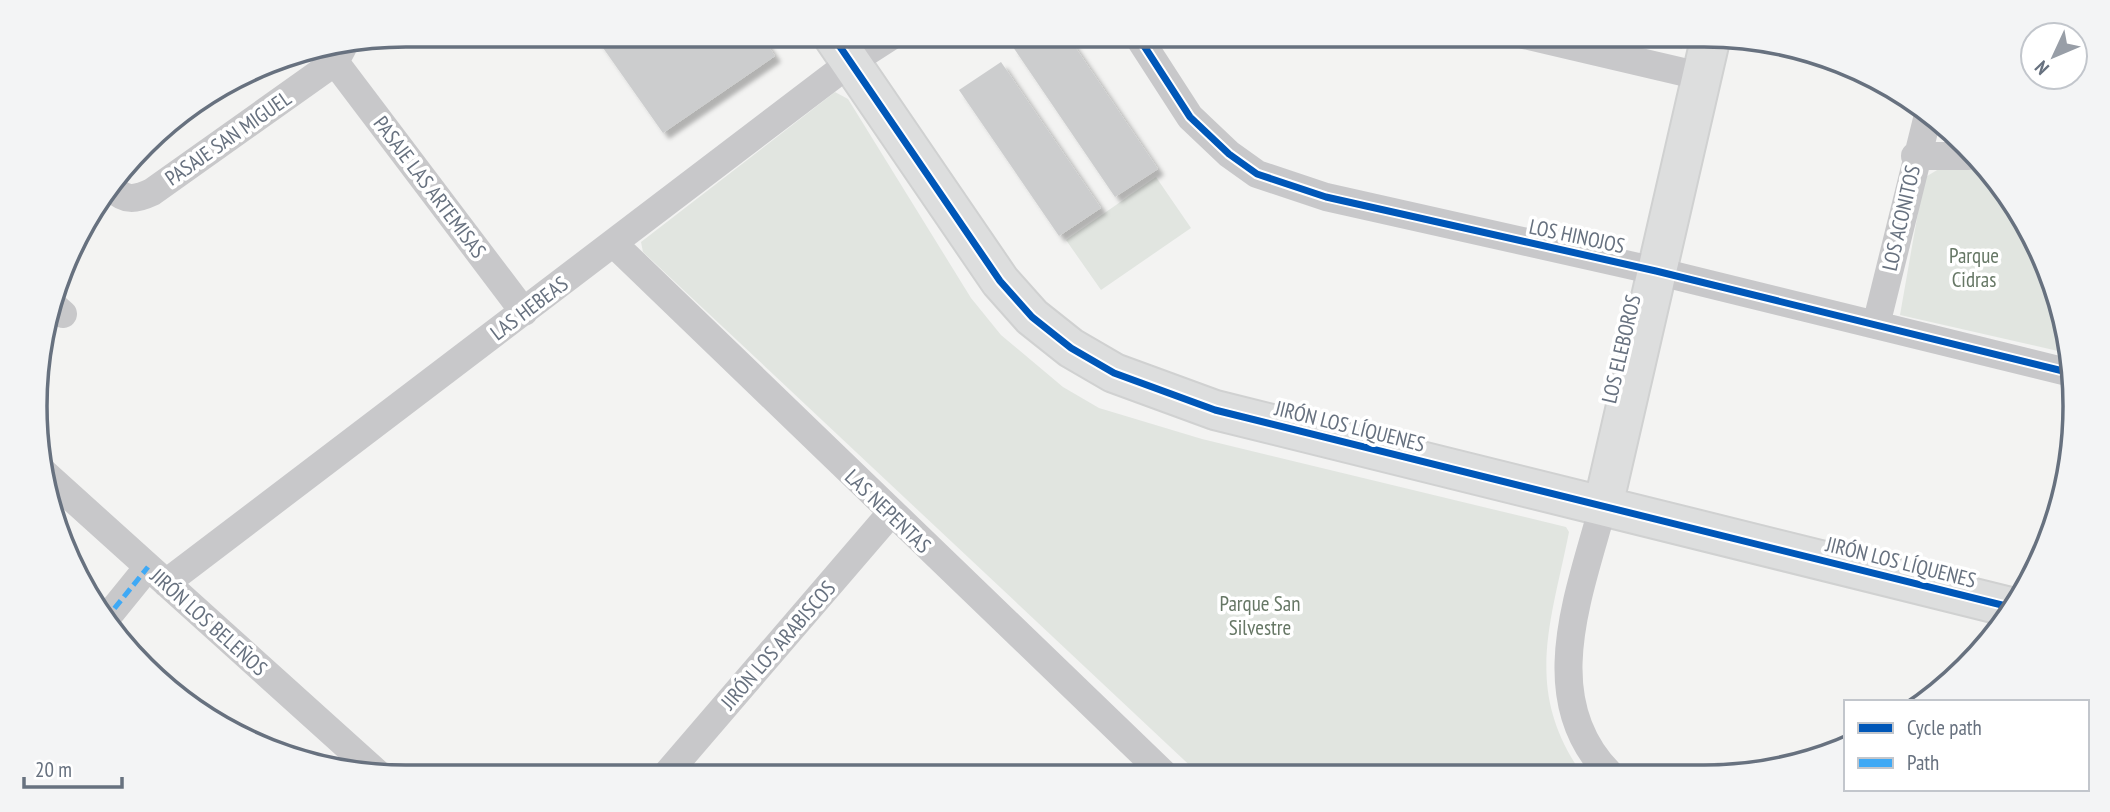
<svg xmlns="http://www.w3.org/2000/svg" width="2110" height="812" font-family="'PT Sans Narrow',sans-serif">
<defs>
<filter id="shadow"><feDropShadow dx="6" dy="6" stdDeviation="2" flood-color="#0004"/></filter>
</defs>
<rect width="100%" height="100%" fill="#f3f3f2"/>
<path fill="#e1e5e0" d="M1621,35H1686L1682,49Z
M835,92L848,99L971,298L1001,335L1063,387L1099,408L1202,439L1566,527L1569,532C1551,623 1523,690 1582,774L1200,775L643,252L641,242Z
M1942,167L1979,168L2025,221L2071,354L1900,315L1924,178Z
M1156,177L1191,228L1101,290L1066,240Z"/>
<path fill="#cccdce" filter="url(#shadow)" d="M594,35H761L775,56L663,133Z
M1030,35H1067L1158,169L1115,197L1013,47Z
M1001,62L1101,208L1059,236L959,90Z"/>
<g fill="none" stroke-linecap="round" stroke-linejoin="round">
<g stroke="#d0d1d1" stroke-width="42">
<path id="secondary" d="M832,35L1000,281L1032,317L1071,348L1114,373L1215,410L2014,608
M1603,506L1711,36"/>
</g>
<path stroke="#c8c8ca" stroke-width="28" d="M1137,35L1190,117L1229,154L1257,174L1326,197L1656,271L2071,373
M1524,35L1700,76
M335,62L524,312
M1915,156H1968
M112,188C125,201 135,200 152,192L335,62L343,47
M614,244L1165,775
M55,307L63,314
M1876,325L1929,111
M42,471L377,773
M1603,506C1580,593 1535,699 1610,774
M166,583L851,62L893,35
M105,620L148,567
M665,776L891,513"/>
<use href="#secondary" stroke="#dddede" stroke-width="38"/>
<path stroke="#3fa9f5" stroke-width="5" stroke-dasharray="10 5" stroke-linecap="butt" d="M105,620L148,567"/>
<g stroke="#fff" stroke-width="11">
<path id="cycleway" d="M832,35L1000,281L1032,317L1071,348L1114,373L1215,410L2014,608
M1137,35L1190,117L1229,154L1257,174L1326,197L1656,271L2071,373"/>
</g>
<use href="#cycleway" stroke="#0057b8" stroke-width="7"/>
</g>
<g text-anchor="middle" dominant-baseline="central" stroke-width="7" stroke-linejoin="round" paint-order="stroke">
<g font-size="21" fill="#67717f" stroke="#fff">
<text transform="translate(228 138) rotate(-35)">PASAJE SAN MIGUEL</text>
<text transform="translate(430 187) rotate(53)">PASAJE LAS ARTEMISAS</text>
<text transform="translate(1901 218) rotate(-77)">LOS ACONITOS</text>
<text transform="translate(1577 236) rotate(12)">LOS HINOJOS</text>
<text transform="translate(529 308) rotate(-37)">LAS HEBEAS</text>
<text transform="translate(1621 349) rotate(-77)">LOS ELEBOROS</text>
<text transform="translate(1350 426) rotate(14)">JIRÓN LOS LÍQUENES</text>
<text transform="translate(888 511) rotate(44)">LAS NEPENTAS</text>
<text transform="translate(1901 562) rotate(14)">JIRÓN LOS LÍQUENES</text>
<text transform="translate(209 622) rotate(42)">JIRÓN LOS BELEÑOS</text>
<text transform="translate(778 645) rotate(-49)">JIRÓN LOS ARABISCOS</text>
</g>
<g font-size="21" fill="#667765" stroke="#fff">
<text x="1974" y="255">Parque<tspan x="1974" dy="24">Cidras</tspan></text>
<text x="1260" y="603">Parque San<tspan x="1260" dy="24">Silvestre</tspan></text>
</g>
</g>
<path d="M0 0H2110V812H0ZM406 47H1704A359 359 0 0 1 2063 406V406A359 359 0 0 1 1704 765H406A359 359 0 0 1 47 406V406A359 359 0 0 1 406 47Z" fill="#f3f4f5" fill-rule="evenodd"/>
<path fill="none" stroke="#67717f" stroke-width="3.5" d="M406 47H1704A359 359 0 0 1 2063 406V406A359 359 0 0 1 1704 765H406A359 359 0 0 1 47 406V406A359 359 0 0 1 406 47Z"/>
<rect x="1844" y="700" width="245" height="91" fill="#ffffff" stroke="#c2c6cc" stroke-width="2"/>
<rect x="1858" y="723" width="35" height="10" fill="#0057b8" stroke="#c2c6cc" stroke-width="2"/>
<text x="1907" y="735" font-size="21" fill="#67717f">Cycle path</text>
<rect x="1858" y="758" width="35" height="10" fill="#3fa9f5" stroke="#c2c6cc" stroke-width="2"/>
<text x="1907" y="770" font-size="21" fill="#67717f">Path</text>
<g transform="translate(2054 56) rotate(226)"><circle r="33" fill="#ffffff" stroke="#c2c6cc" stroke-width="2"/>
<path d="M0-5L12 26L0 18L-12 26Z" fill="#989ea7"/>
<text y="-10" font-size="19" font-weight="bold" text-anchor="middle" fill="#67717f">N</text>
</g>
<path d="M24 777v10h98v-10" fill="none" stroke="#67717f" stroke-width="3.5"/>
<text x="35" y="777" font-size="21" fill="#67717f" stroke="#ffffff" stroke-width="5" paint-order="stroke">20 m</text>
</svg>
